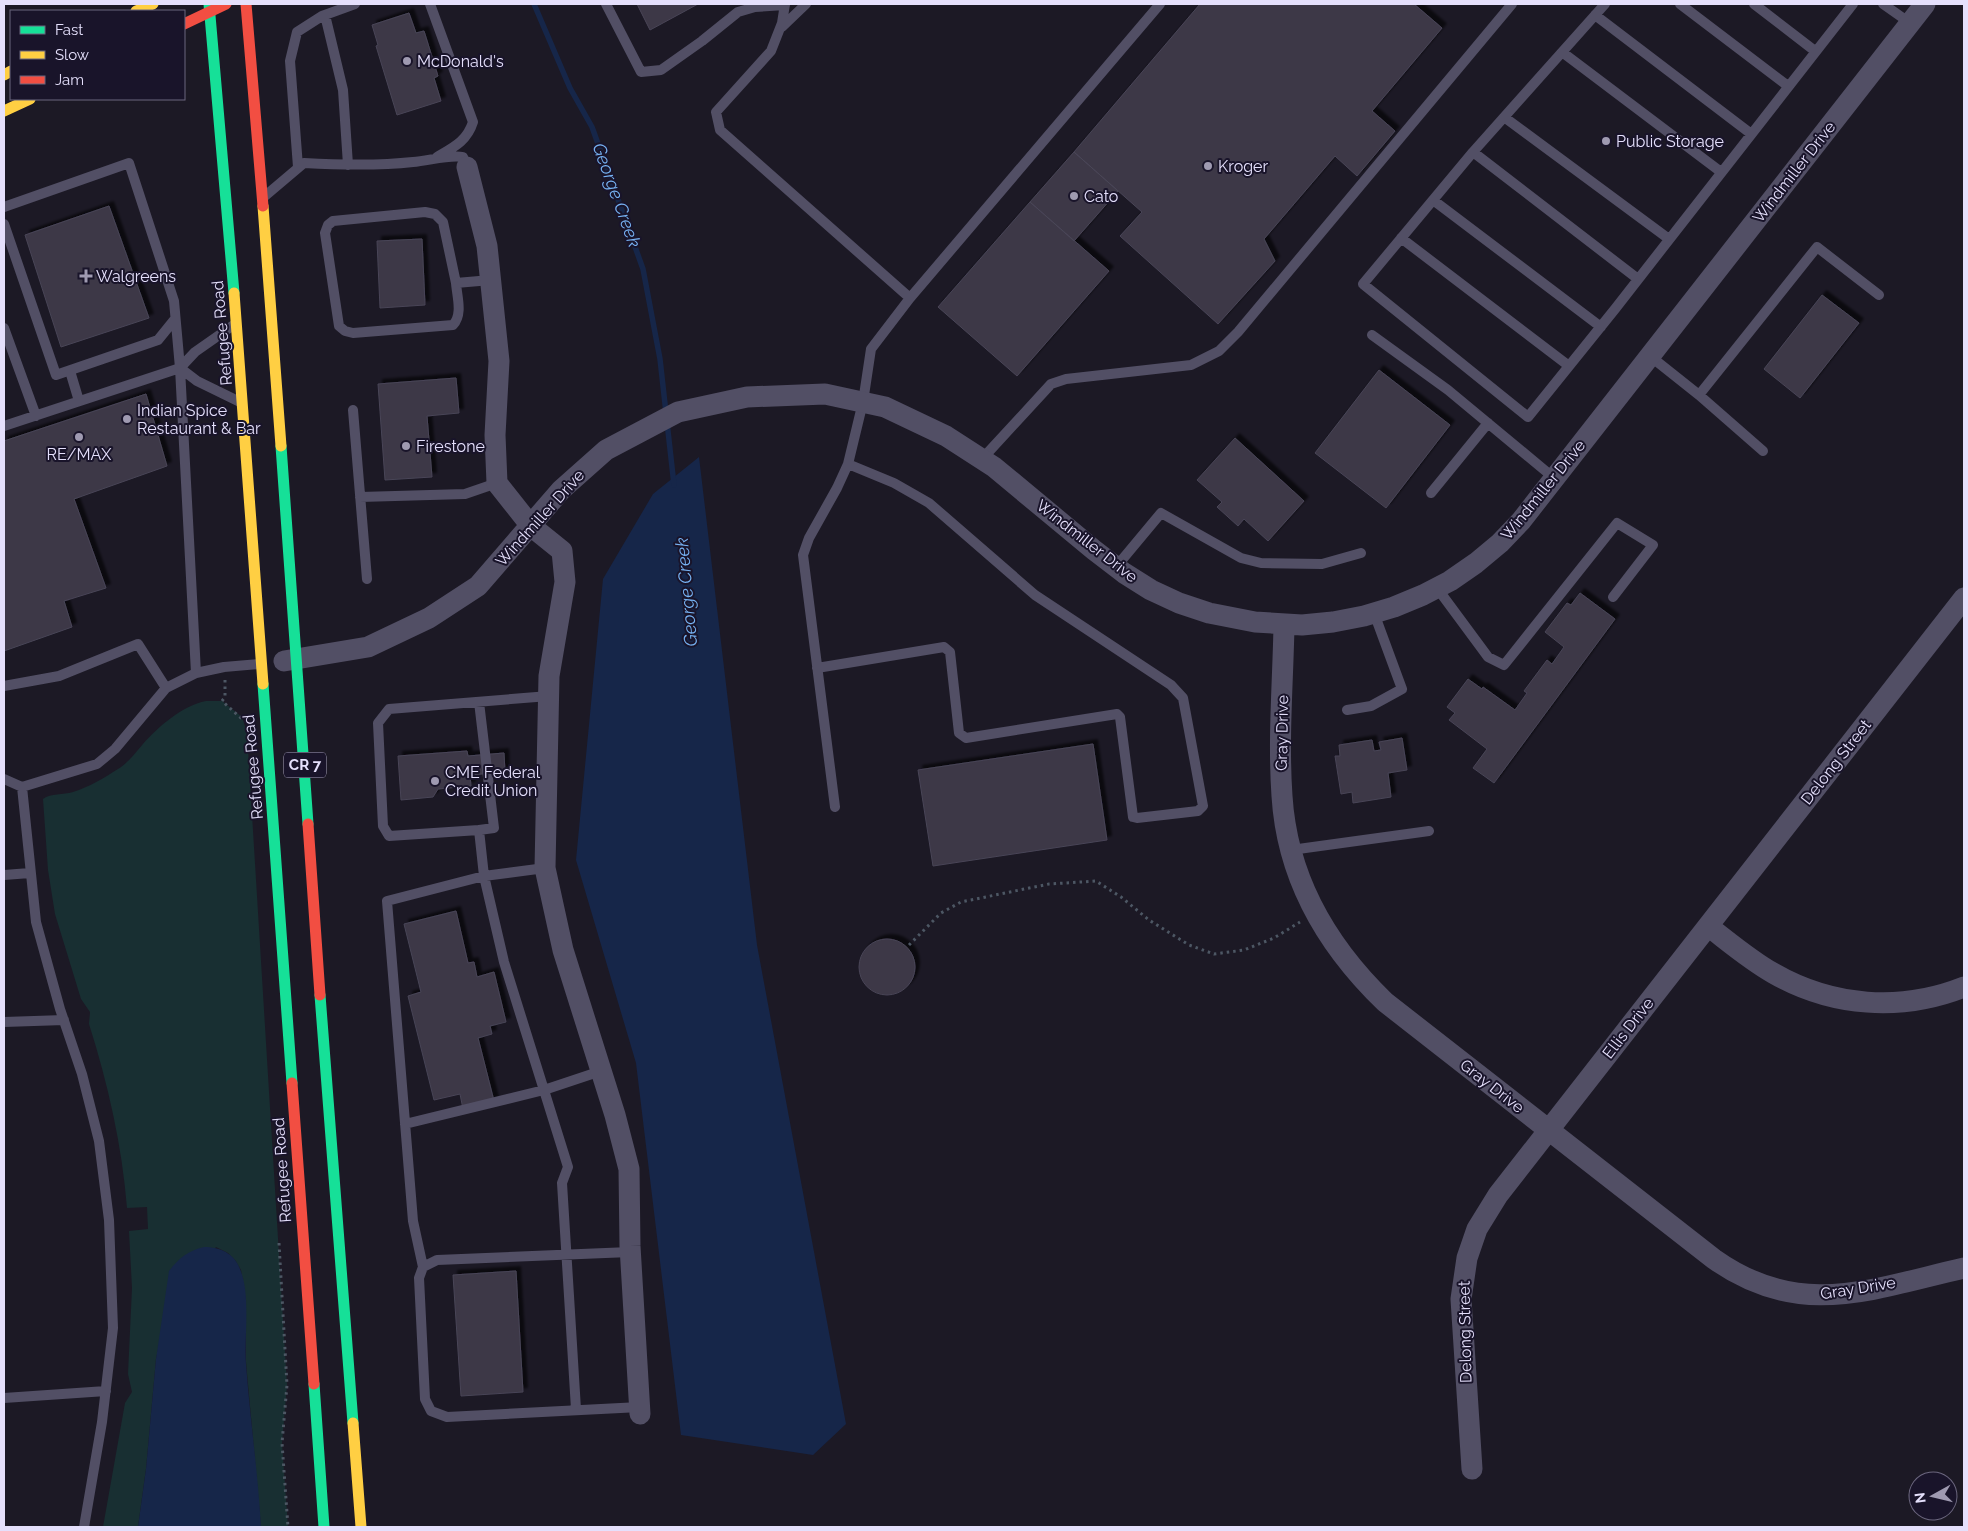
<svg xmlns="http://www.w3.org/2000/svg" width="1968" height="1531" font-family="Raleway,sans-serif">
<defs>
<filter id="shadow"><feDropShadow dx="4.5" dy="-4.5" stdDeviation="1" flood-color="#0009"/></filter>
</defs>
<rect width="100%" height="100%" fill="#1c1925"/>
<path fill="#182f32" d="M206,701H222L242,717L247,733L287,1385L282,1443L288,1527H261L246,1362V1301L241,1270L235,1260L228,1253L216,1247L163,1325L156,1359L146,1469L138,1527H103L125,1403L132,1392L128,1374L132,1288L129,1231L148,1229L147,1207L127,1208C122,1145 108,1084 89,1024L90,1012L81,999L55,914L48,870L43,799C51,793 63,795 73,792C89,787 104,778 118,769C128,763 135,753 143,744C159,726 182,706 206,701Z"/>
<path fill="#162649" d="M699,457L757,945L846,1424L813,1455L681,1435L636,1063L576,860L603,579L653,494Z
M204,1247C220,1247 234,1253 240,1269C251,1295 244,1336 246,1364C250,1418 258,1473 261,1527H138L146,1469L156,1359L169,1271C180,1257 188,1251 204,1247Z"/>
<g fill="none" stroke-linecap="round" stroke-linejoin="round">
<path stroke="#162649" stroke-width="5.5" d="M534,4L570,88L592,127L643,269L660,359L666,413
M667,422L674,485"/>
</g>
<path fill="#3c3846" stroke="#494557" filter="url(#shadow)" d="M637,4H698L650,30Z
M1200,4H1414L1442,28L1372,111L1395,131L1357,176L1335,156L1264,239L1275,261L1218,324L1120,236L1142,212L1074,152Z
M409,13L416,33L424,31L438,76L434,78L441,101L397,115L376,46L378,45L372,25Z
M1074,152L1118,191L1074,241L1030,202Z
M1030,202L1109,271L1017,376L938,307Z
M109,206L149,318L61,347L25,235Z
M422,239L425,305L380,308L377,241Z
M1822,295L1859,323L1800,398L1764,369Z
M1379,370L1450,425L1386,508L1315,453Z
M456,378L459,413L427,416L432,477L385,480L378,384Z
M146,394L167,466L74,499L106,588L64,601L72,627L4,651V441Z
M1235,438L1304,501L1268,541L1244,519L1238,526L1217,507L1222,502L1197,480Z
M1580,593L1615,619L1494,783L1473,768L1487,749L1449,720L1455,713L1447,707L1468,679L1482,689L1483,687L1515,710L1527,693L1524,691L1547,660L1552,664L1564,647L1545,632L1567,603L1571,605Z
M1402,738L1407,770L1388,773L1391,797L1353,803L1352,792L1341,794L1335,756H1340L1339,745L1372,740L1374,751L1381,750L1379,742Z
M1093,744L1107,840L933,866L918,770Z
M467,751L468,756L504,753L505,772L470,775L471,786L438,789L433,797L401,800L398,756Z
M456,911L468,963L474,962L477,977L494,972L506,1022L490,1026L492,1034L478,1038L494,1101L463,1109L460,1094L434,1100L408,996L421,992L404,924Z
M859 967a28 28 0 1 1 56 0a28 28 0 1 1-56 0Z
M516,1271L523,1392L461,1396L453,1275Z"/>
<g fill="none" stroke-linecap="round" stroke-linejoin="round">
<path stroke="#4d5764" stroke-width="3" stroke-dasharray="2.5 4" stroke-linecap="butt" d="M225,680V697L222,701L242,719
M909,945L941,913L961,902L1049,884L1096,881L1121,897L1149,920L1189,945L1214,954L1244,950L1274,938L1300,922
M279,1243L287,1385L282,1443L288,1527"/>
<path stroke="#524f65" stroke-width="10" d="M430,4L473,122C467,141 454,147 437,157
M606,4L641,72L661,70L702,41L738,12L755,7L785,5
M785,4L782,23L771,51L716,112L720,130L910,298
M1605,4L1473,152L1363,284L1528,417L1615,309L1853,4
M1680,4L1788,86
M1754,4L1815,51
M1883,4L1910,23
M325,15L343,90L348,165
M1595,15L1750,133
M782,27L806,4
M1562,52L1721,172
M1504,117L1669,239
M1473,152L1638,279
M298,167L290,61L297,32L322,16L355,4
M265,196L304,163C341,165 377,166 413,162C428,161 450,154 463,157L467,167
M1433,200L1601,327
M4,207L129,163L174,301L180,368L196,673
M4,224L56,375L158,340L175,319
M1401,238L1569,366
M456,283C457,297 463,314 453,325L353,333L345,331L339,326L325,233L328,225L333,221L425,212L435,214L443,222L456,283L491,280
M4,328L36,416
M1372,335L1448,390L1554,478
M1650,356L1699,395L1763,451
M180,368L197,381L240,402
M70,371L79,401
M1699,395L1817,247L1879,295
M353,410L367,579
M4,426L180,368L195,352L235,324
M982,459L1051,384L1066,379L1191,365L1219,351L1238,332L1512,4
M1431,493L1488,423
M360,497L465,494L497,483
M1116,567L1161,513L1241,558L1261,563L1322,564L1361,553
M1437,588L1488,657L1504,665L1617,523L1653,545L1613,597
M817,668L944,647L950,652L959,733L966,738L1117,714L1120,717L1133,817L1137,818L1198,811L1203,806L1183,698L1171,685L1035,595L929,503L894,483L848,464
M4,686L59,676L138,644L166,688
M549,696L389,709L378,723L383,826L389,836L479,830L484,876L504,962L568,1167L562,1183L576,1409
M479,702L494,828L479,830
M1347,710L1371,706L1402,689L1374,613
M4,779L22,787L97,764L115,749L166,688L196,673L224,667L259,664
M22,787L36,922L60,1009L82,1074L99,1141L109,1220L113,1328L102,1422L84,1527
M835,807L803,555L809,538L837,488L848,464L863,402L871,349L910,298L1160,4
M1291,850L1429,831
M4,875L30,873
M4,1022L64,1020
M405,1124L544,1090L601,1071
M630,1252L437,1260L423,1267L419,1278L425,1399L431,1411L447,1417L640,1407
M423,1267L413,1221L387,901L484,876L545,868
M4,1398L106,1391"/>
<path stroke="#524f65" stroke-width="21" d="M467,167L487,246L499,361L495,435L497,483L531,526L562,551L565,582L549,676L545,868L563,950L615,1115L629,1169L630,1246L640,1414
M1284,625C1283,681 1278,739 1282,796C1287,877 1327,946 1385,1002L1714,1259C1800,1320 1871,1289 1964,1268
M284,661L368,647L429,618L478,586L561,490L606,450L678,412L747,397L825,394L885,407L946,436L994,467L1094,550L1124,573L1151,590L1179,603L1209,613L1255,622L1302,625L1333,622L1364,616L1394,607L1423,595L1450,581L1476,563L1500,543L1521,521L1925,4
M1708,926C1729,942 1750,960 1773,973C1832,1007 1901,1012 1964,987
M1472,1469L1461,1299L1467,1258L1477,1229L1498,1195L1964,598"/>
<path stroke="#16e098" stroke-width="11" d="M209,4L234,293
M281,446L308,824
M263,684L292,1083
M320,995L353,1423
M314,1384L324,1527"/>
<path stroke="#ffcf43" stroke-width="11" d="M136,11L153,4
M4,75L11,71
M4,111L30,99
M263,206L281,446
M234,293L263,684
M353,1423L361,1527"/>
<path stroke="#f24e42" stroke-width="11" d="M246,4L263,206
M184,24L226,4
M308,824L320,995
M292,1083L314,1384"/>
</g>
<g fill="#9f9ab1" stroke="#19142a" stroke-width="2">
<circle cx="407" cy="61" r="5"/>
<circle cx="1606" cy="141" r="5"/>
<circle cx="1208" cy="166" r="5"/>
<circle cx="1074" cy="196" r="5"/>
<path d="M83.5 268.5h5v5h5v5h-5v5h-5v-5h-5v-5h5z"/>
<circle cx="127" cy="419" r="5"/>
<circle cx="79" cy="437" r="5"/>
<circle cx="406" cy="446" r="5"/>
<circle cx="435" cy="781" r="5"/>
</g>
<g text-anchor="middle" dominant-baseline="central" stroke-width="4" stroke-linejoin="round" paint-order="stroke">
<rect fill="#19142a" stroke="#a8a3bd" stroke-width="1" x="284" y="752.5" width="42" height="25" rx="4"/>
<g font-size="15" font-weight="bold" fill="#e5e0fc">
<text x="305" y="765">CR 7</text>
</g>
<g font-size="16" fill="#e5e0fc" stroke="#19142a" text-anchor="start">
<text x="417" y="61">McDonald's</text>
<text x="1616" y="141">Public Storage</text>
<text x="1218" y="166">Kroger</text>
<text x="1084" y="196">Cato</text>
<text x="96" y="276">Walgreens</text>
<text x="137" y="410">Indian Spice<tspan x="137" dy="18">Restaurant &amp; Bar</tspan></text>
<text x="416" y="446">Firestone</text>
<text x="79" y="454" text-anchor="middle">RE/MAX</text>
<text x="445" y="772">CME Federal<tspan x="445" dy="18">Credit Union</tspan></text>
</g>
<g font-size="16" fill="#e5e0fc" stroke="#19142a">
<text transform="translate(1794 172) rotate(-52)">Windmiller Drive</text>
<text transform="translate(222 333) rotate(-95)">Refugee Road</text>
<text transform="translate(1543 490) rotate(-51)">Windmiller Drive</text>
<text transform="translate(540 518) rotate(-48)">Windmiller Drive</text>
<text transform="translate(1087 541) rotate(38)">Windmiller Drive</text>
<text transform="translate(1282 733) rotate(-89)">Gray Drive</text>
<text transform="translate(1836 762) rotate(-52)">Delong Street</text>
<text transform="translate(253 767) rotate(-95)">Refugee Road</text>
<text transform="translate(1628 1028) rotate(-52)">Ellis Drive</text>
<text transform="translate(1492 1086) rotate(38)">Gray Drive</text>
<text transform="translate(282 1170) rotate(-94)">Refugee Road</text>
<text transform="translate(1858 1288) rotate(-9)">Gray Drive</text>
<text transform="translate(1465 1332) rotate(-91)">Delong Street</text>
</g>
<g font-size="18" font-style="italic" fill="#77b2f3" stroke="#19142a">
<text transform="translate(617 195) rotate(70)">George Creek</text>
<text transform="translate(686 592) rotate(-95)">George Creek</text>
</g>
</g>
<rect width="1968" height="1531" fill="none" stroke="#e5e0fc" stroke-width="10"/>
<rect x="10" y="10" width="175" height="90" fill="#19142a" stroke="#6b667e"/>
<rect x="20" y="26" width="25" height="8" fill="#16e098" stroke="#6b667e"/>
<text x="55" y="35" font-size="15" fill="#e5e0fc">Fast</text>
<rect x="20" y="51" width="25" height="8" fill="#ffcf43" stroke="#6b667e"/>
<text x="55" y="60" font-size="15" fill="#e5e0fc">Slow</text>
<rect x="20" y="76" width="25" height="8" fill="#f24e42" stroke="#6b667e"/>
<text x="55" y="85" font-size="15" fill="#e5e0fc">Jam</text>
<g transform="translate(1933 1496) rotate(262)"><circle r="24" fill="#19142a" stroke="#6b667e"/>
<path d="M0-4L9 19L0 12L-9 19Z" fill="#9f9ab1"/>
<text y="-8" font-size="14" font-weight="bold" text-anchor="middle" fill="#e5e0fc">N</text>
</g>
</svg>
